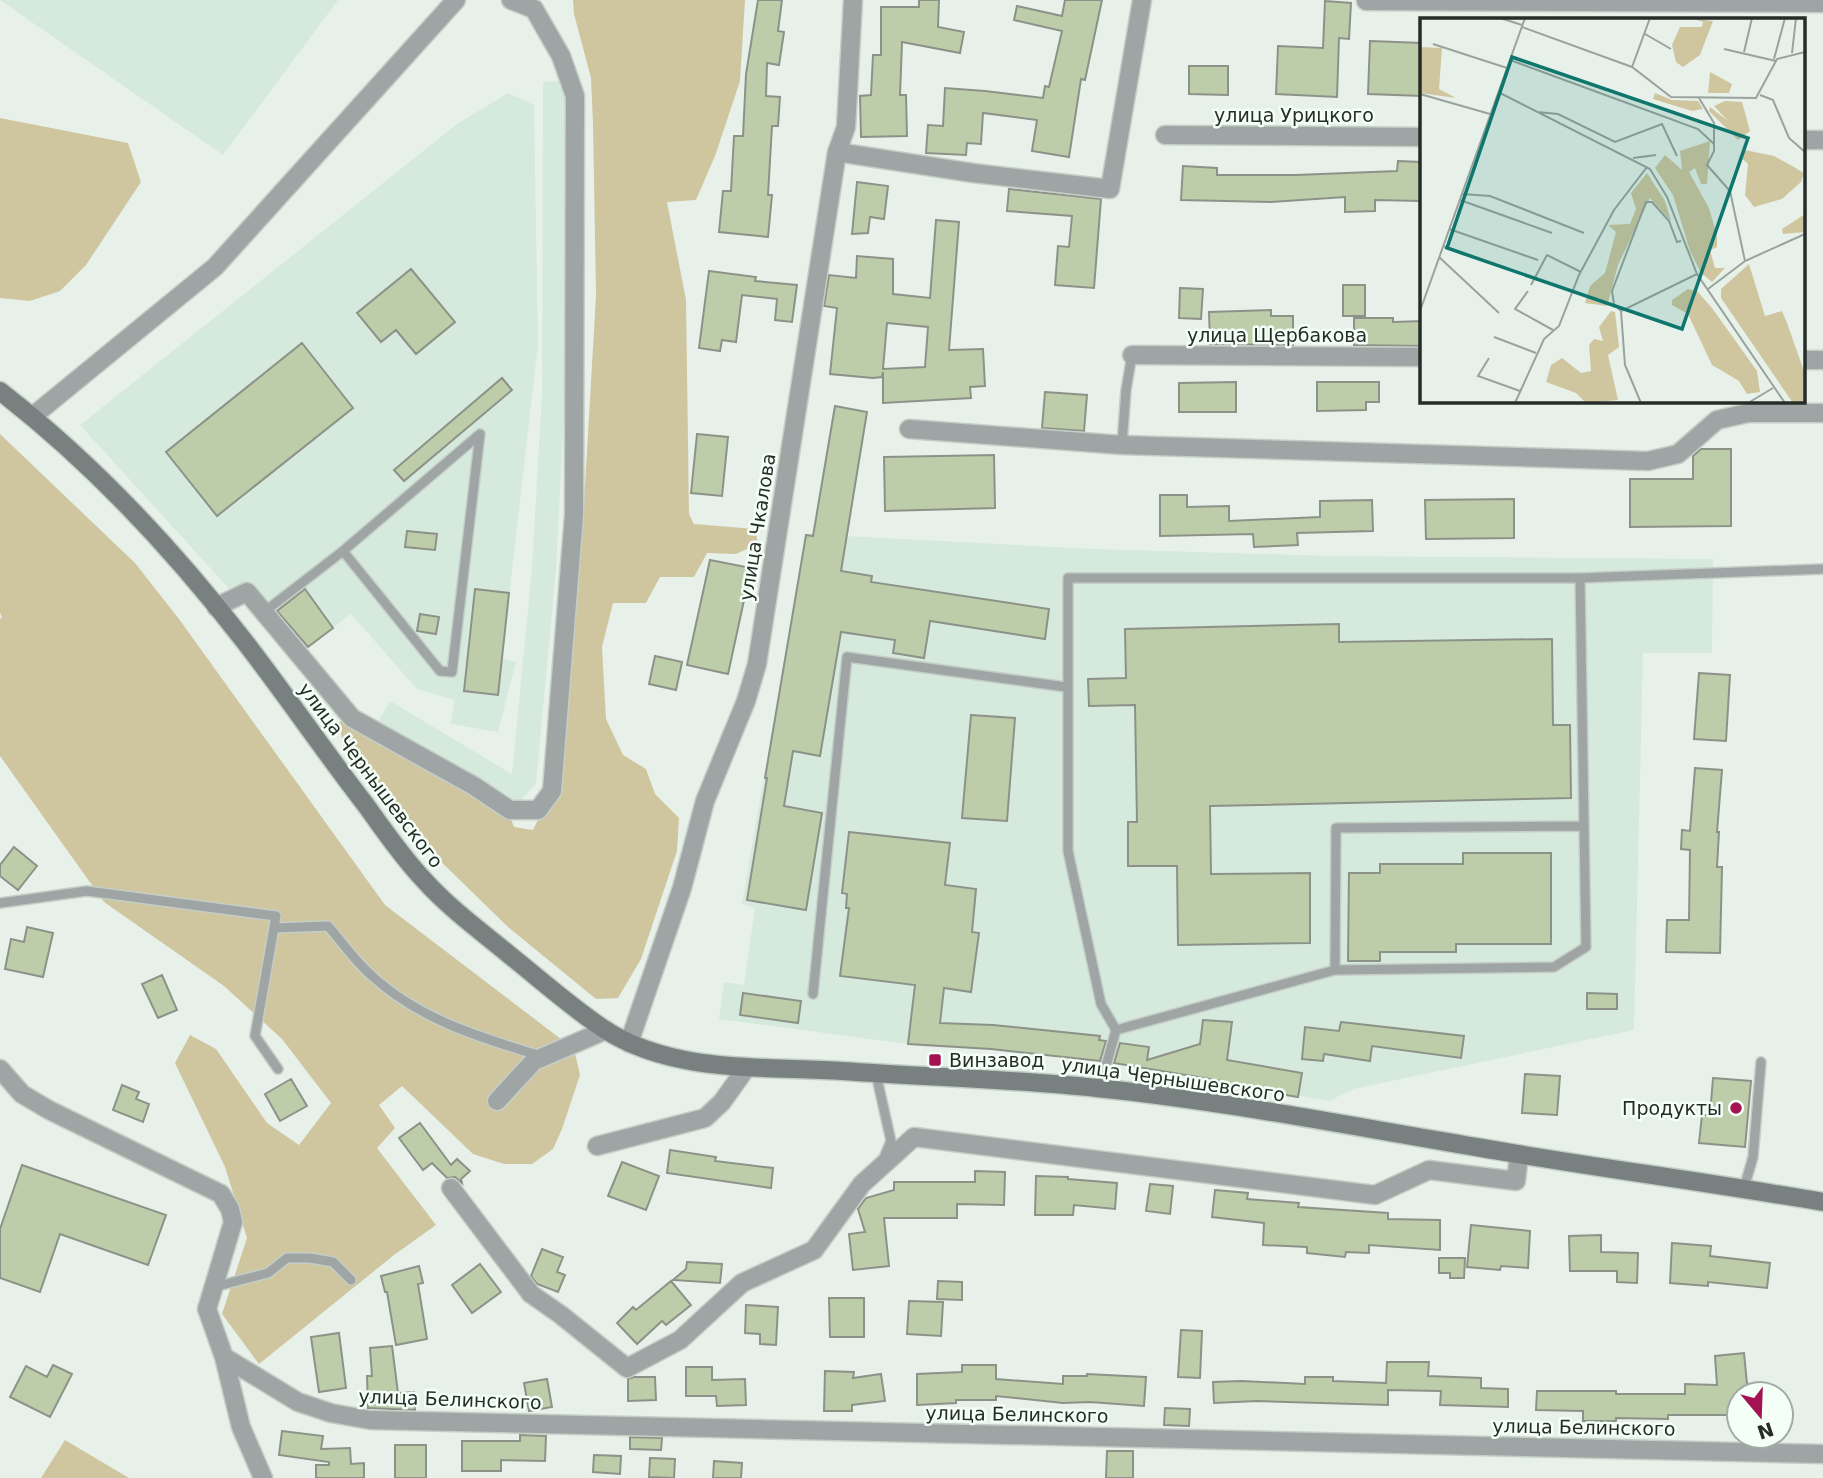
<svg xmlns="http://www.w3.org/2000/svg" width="1823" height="1478" font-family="'DejaVu Sans',sans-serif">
<rect width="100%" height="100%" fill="#e7f1ea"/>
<path fill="#d6e9dd" d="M0,0H338L223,155Z
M565,80V395L556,569L536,784L519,802L378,722L390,701L512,774L532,568L542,394L543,82Z
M508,93L534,105L538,344L502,658L516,662L498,732L451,724L454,700L417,689L351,614L304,650L247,581L232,592L80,425L457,124Z
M806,534L1093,549L1336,556L1713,559L1712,653H1643L1634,1030L1353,1089L1329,1101L1097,1061L991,1049L908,1044L719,1019L724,982L744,985L755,908L742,904Z"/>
<path fill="#cfc6a0" d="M573,0H745L740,81L715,156L696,200L667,202L686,300L689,514L694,524L755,529L758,544L736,554L707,553L694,577H660L646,603H613L602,647L606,719L623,755L646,769L655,794L679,818L677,851L641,959L618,998L596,999L508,927L427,848L343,745L339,722L352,718L506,807L514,827L533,830L552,791L573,531L584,503L596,295L593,124L591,78L574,14Z
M0,118L128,143L141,182L86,265L60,291L30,301L0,298Z
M0,434L135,563L179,619L385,905L574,1049L580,1075L562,1129L553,1149L532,1164H504L473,1154L402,1086L379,1105L395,1128L377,1148L436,1225L394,1255L259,1364L222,1314L247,1238L225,1167L175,1063L190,1035L216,1049L267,1123L299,1145L331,1103L282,1039L224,986L104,902L0,756V619L2,617L0,613Z
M65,1440L129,1478H41Z"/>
<path fill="#becda9" stroke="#8d9288" stroke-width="2" fill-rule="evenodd" d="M758,0H782L778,31L784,32L779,65L767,63L766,96L780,97L778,126H772L768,195H772L768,237L719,232L723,191H731L734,136H743L746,74Z
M919,0H939L938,27L964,32L960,53L902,42L900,95H906L907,136L861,137L860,96L871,95L873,55H881V7H919Z
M1065,0H1102L1085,80L1081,79L1069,157L1032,151L1037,120L983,113L981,144L967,143L966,155L926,153L928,125L943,126L945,88L985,91L1043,98L1045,86L1049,87L1062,31L1014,20L1017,6L1062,16Z
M1325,1L1351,3L1349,39L1339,38L1337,97L1276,94L1278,46L1323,48Z
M1370,41L1422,43V96L1368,94Z
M1189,66H1228V95L1189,94Z
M1398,161L1421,162V201L1375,200V211L1345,212V197L1271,202L1181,200L1183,166L1217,168V175H1296L1397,171Z
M857,182L888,186L884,219L870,217L868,233L852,234Z
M1009,189L1101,199L1094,288L1055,285L1058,246L1069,247L1072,216L1007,211Z
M936,220L959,222L949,350L983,349L985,386L970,387L971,398L883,403V372L882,377L873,378L830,374L837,308L824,306L829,275L856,278L857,256L893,259V294L930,298ZM887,323L928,327L925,367L883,369Z
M411,269L455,322L416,354L396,330L381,342L357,313Z
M709,271L756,277L755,281L797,285L792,322L775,320L777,299L742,295L736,342L722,340L720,351L699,348Z
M1343,285H1365V316H1343Z
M1180,288L1203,289L1201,319L1179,318Z
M1271,310V316H1293V345L1210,344L1209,312Z
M1354,318H1393V322L1422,321V346L1354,345Z
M302,343L353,408L217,516L166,452Z
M502,378L512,390L404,481L394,470Z
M1236,382V412H1179V383Z
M1317,382H1379V402H1366V410L1317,411Z
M1045,392L1087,395L1084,431L1042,428Z
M835,406L867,412L841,571L872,576L871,582L1049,609L1045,639L930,621L924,658L893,653L895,640L841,632L820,756L793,751L784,806L822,813L806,910L747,900L767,778H765L806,535L813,536Z
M697,434L728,437L722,496L691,493Z
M1701,449H1731V526L1630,527V479H1693V456Z
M994,455L995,508L885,511L884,457Z
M1160,495H1187V507L1229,506V521L1320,517V501L1372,500L1373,531L1297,533L1298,545L1254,547L1253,534L1160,536Z
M1514,499V538L1426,539L1425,500Z
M407,531L437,534L435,550L405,547Z
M710,560L751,568L728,674L687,665Z
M305,589L333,628L308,647L277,611Z
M475,589L509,593L498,695L464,691Z
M420,614L439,617L436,634L417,631Z
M1339,624V642L1552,639L1553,725H1570L1571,798L1210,806L1211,874L1310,873V943L1178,945L1177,866H1128V822H1137L1135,705L1089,706L1088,679L1126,678L1125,629Z
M655,656L682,662L676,690L649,684Z
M1699,673L1730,675L1726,741L1694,739Z
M971,715L1015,718L1007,821L962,818Z
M1695,768L1722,770L1717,832H1719L1717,867H1722L1720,953L1666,952L1667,920H1689L1690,850L1681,849L1682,830L1690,831Z
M849,832L950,843L945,885L976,889L972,932L979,933L971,992L944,988L940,1023L993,1025L1100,1036L1099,1040L1106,1041L1100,1061L991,1049L908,1044L915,985L840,976L849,908H846L847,894L842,893Z
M14,847L37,866L18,890L0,876V865Z
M1463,853H1551V944H1456V952H1380V961H1348L1349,873H1380V864H1463Z
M27,927L53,933L43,977L5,969L11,939L24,942Z
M162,975L177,1010L158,1018L142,984Z
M743,993L801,1001L798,1023L740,1015Z
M1587,993L1617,994V1009H1587Z
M1203,1020L1232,1022L1227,1060L1302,1073L1298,1097L1228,1085V1082L1114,1063L1120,1043L1149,1047L1147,1060L1200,1044Z
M1341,1022L1464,1036L1461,1058L1372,1046L1370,1061L1324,1054L1323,1061L1302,1059L1305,1027L1339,1031Z
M1525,1074L1560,1076L1557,1115L1522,1113Z
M1713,1078L1751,1081L1745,1147L1699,1143L1702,1115H1710Z
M291,1079L307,1106L280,1121L265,1094Z
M122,1085L139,1092L136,1099L149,1104L143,1122L113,1110Z
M420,1123L451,1165L457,1159L470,1171L461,1179L462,1183L455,1177L447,1178L432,1163L423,1170L399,1138Z
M670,1150L716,1157L715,1161L773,1168L771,1188L667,1173Z
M622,1162L659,1176L646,1210L608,1196Z
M22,1165L166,1215L148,1265L60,1234L40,1292L0,1278V1229Z
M975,1171L1005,1172L1004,1205L957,1204V1218H884L889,1266L853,1270L849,1234L865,1232L858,1209L866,1198L894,1190V1182H975Z
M1036,1176L1068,1177V1179L1117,1183L1115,1209L1074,1205L1073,1215H1035Z
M1150,1184L1173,1186L1170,1214L1146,1211Z
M1215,1190L1248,1193L1247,1199L1299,1203L1298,1207L1388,1213V1219L1440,1220V1250L1369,1245V1253L1346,1252L1345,1257L1307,1253V1247L1263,1245L1264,1223L1212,1217Z
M1471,1225L1530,1231L1528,1268L1501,1266L1500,1270L1467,1267Z
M1601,1235V1252L1638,1253L1637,1283L1617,1282V1271H1570L1569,1236Z
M1672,1243L1711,1246L1710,1256L1770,1263L1767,1288L1708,1282V1286L1670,1283Z
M542,1249L563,1257L557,1272L565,1275L558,1292L537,1284L531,1276Z
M1439,1258H1465L1464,1278H1450V1273H1439Z
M687,1262L722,1264L720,1283L673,1280L686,1269Z
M480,1264L501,1292L472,1313L452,1285Z
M419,1266L423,1283L418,1284L427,1339L396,1345L387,1292H385L381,1276Z
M671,1281L691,1305L666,1325L662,1321L637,1344L617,1323L633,1307L636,1310Z
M938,1281L962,1282V1300L937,1299Z
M829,1298H864V1337H830Z
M909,1301L943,1302L941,1336L907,1334Z
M746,1305L778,1307L776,1345L760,1344V1334L745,1333Z
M1181,1330L1202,1331L1200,1378L1178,1377Z
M339,1333L346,1388L319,1392L311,1337Z
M392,1346L398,1393L414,1392L415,1410L368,1408L367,1376H372L370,1348Z
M1744,1353L1748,1394H1739V1415H1668V1419L1616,1418V1421H1583V1411L1536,1410L1537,1391H1616V1394H1685V1384L1717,1385L1715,1356Z
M1387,1362H1429L1428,1376L1481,1378V1388L1508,1389V1407L1440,1405L1441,1391L1388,1390V1405L1257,1401L1214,1403L1213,1382L1241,1381L1305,1384V1377H1333V1381L1386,1383Z
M53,1365L72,1374L50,1417L10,1397L26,1366L47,1377Z
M962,1365H996V1379L1063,1384V1376H1087V1374L1146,1377L1144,1406L1090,1402L1063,1403L996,1396V1400H956V1403L917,1405V1374L962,1372Z
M686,1367H712V1380L745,1379L746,1405L717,1406L716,1396H686Z
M825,1371L854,1372L853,1378L881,1374L885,1401L852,1405V1411H824Z
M634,1377H655L656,1400L628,1401V1379Z
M547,1379L552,1407L529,1411L524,1383Z
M1165,1408L1190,1409L1189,1426L1164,1425Z
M282,1431L323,1436L321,1449L350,1448L351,1464L364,1463V1478H316V1465H329V1462L279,1455Z
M520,1435L546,1436L545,1461L501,1460V1471H462V1441H520Z
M630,1437L662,1438L661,1450L630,1449Z
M395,1445H426V1478H395Z
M1107,1451H1133V1478H1106Z
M594,1455L621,1456L620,1474L593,1472Z
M650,1458L675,1459L674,1478L649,1477Z
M714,1461L742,1463L741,1478H713Z"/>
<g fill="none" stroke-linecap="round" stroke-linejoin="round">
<g stroke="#c4cec7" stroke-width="12">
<path id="service" d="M1122,445L1126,390L1132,355
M343,551L440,671L452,672L480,434
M1580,578L1586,947L1554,967L1335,970L1116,1030L1101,1004L1068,851V578H1580L1823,569
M264,612L343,551L480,434
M0,903L87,891L276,916L255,1036L278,1069
M274,928L328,926C342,942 355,961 371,975C418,1019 481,1038 541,1056
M1335,970L1336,828L1584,826
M813,994L847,657L1066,687
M876,1074L891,1141L883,1160
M1100,1088L1116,1030
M1744,1188L1753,1157L1761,1062
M214,1287L268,1273L287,1258H310L333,1262L351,1280"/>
</g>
<g stroke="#c4cec7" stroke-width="21">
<path id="minor" d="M1366,1L1823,3
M1165,135L1422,137
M1804,140H1823
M837,152L973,173L1110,189L1142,0
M1132,355L1422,357
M1804,360H1823
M33,416L215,267L456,0
M909,429L1122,445L1648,461L1678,454L1717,420L1748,413H1823
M216,607L247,592L352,718L474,786L510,810H538L552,791L574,515L575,96L561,56L534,9L511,0
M629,1043L682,888L705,801L746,701L757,664L837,152L846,127L853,0
M0,1069L22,1094L49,1110L221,1194L230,1209L233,1222L207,1309L224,1357L241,1427L263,1478
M497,1101L534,1061L606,1030
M597,1146L705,1118L722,1102L747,1067
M451,1188L531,1294L561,1315L627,1368L680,1340L742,1283L814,1250L862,1184L914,1137L1375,1195L1429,1170L1516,1181L1519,1155
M224,1357L298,1402L331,1413L370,1420L1823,1454"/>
</g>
<g stroke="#c4cec7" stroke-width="21">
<path id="secondary" d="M0,391C93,463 173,549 245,642C286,695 324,751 365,804C384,830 402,857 424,880C450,909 482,932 512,957C542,981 572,1008 604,1029C673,1074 764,1066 842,1071C927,1077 1013,1079 1097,1088C1224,1101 1350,1126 1476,1147C1591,1167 1708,1182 1823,1202"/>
</g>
<use href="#service" stroke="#9fa5a4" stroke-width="9"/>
<use href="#minor" stroke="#9fa5a4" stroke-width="18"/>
<use href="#secondary" stroke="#798180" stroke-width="18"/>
</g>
<g fill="#a51252" stroke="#f4fff8" stroke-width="2.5">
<rect x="928" y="1053" width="14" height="14" rx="3.5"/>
<circle cx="1736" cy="1108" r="7"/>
</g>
<g text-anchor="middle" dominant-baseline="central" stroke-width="5" stroke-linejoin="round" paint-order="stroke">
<g font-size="19" fill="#272c29" stroke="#f4fff8">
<text x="1294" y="115">улица Урицкого</text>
<text x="1277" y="335">улица Щербакова</text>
<text transform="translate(757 527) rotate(-81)">улица Чкалова</text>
<text transform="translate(371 775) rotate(53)">улица Чернышевского</text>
<text transform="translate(1173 1079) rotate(8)">улица Чернышевского</text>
<text transform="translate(450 1399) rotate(2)">улица Белинского</text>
<text transform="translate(1017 1414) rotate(1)">улица Белинского</text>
<text transform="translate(1584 1427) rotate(1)">улица Белинского</text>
</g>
<g font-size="19" fill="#272c29" stroke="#f4fff8" text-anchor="start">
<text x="949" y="1060">Винзавод</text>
<text x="1722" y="1108" text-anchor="end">Продукты</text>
</g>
</g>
<g transform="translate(1420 18)">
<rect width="385" height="385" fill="#e7f1ea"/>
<path d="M271,0L293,3L280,37L263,49L256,44L252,27L260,9H282L283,4ZM0,29L22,30L19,71L36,80L0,75ZM290,54L312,66L309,75H288ZM235,75L252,82L278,83L283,91L272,93L233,81ZM305,83L322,84L330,113L318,122L289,93L290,89L308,103L294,88ZM290,123L287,166H281L275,150L269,154L289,190L297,218V229L290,232L295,250H305L292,264L281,255L270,233L253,177L235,150L245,137L262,152L260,133ZM325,132L354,138L374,149L384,155L381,164L362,181L334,189L325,177L328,146L319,138ZM227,155L245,183L251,203L230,180L198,247L187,288L165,285L170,268L185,255L196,214L188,207L210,206L216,191L211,175ZM385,196V214L363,216L362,211ZM329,246L345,298L362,293L367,305L385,356V385H373L301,280V271ZM268,271L277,273L292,290L337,353L340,374L327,376L319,363L292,347L268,296L252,287V282ZM191,293L195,294L199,329L188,337L198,382L166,385L156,375L126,364L131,347L142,340L161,355L171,353L169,327L174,321L183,323L179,309Z" fill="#cfc6a0"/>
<path fill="none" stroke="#9aa29d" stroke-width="2" d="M80,0L102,7M102,9L212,49L251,79L336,80L357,41L385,34M225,16L251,31M13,26L87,50M304,31L356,43M324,34L332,0M372,35L376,0M354,41L365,0M90,42L278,111L294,126M212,49L230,0M78,74L230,151L247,179L277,256L365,385M0,76L70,96M340,77L353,82L369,120L385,134M279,80L294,105V133L287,147L310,173L325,243M117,94L138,96L195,124L242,106L257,138M213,140L236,137M42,176L70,178L164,215M40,182L132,215M29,211L118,242M23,228L86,250M19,239L79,295M111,267L127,237L161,254M288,271L325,243L385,216M108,273L95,291L133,312M0,293L105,0M201,293L194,286L192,273L226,184H232L249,203L257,224L261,223M74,319L116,335M69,340L58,358L100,373M95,385L124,321L139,308L159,257L194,192L227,149M221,385L205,347L201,293L277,256M328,385L353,370"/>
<path fill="#0f766e" fill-opacity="0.15" stroke="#0f766e" stroke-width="3.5" d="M92,39L328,120L262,311L27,230Z"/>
<rect width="385" height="385" fill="none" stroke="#272c29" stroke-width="3.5"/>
</g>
<g transform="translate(1760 1415) rotate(161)"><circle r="33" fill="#f4fff8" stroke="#a2aba5" stroke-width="2"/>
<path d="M0-5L12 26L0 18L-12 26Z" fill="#a51252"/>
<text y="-10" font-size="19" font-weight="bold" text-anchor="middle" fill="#272c29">N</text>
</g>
</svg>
